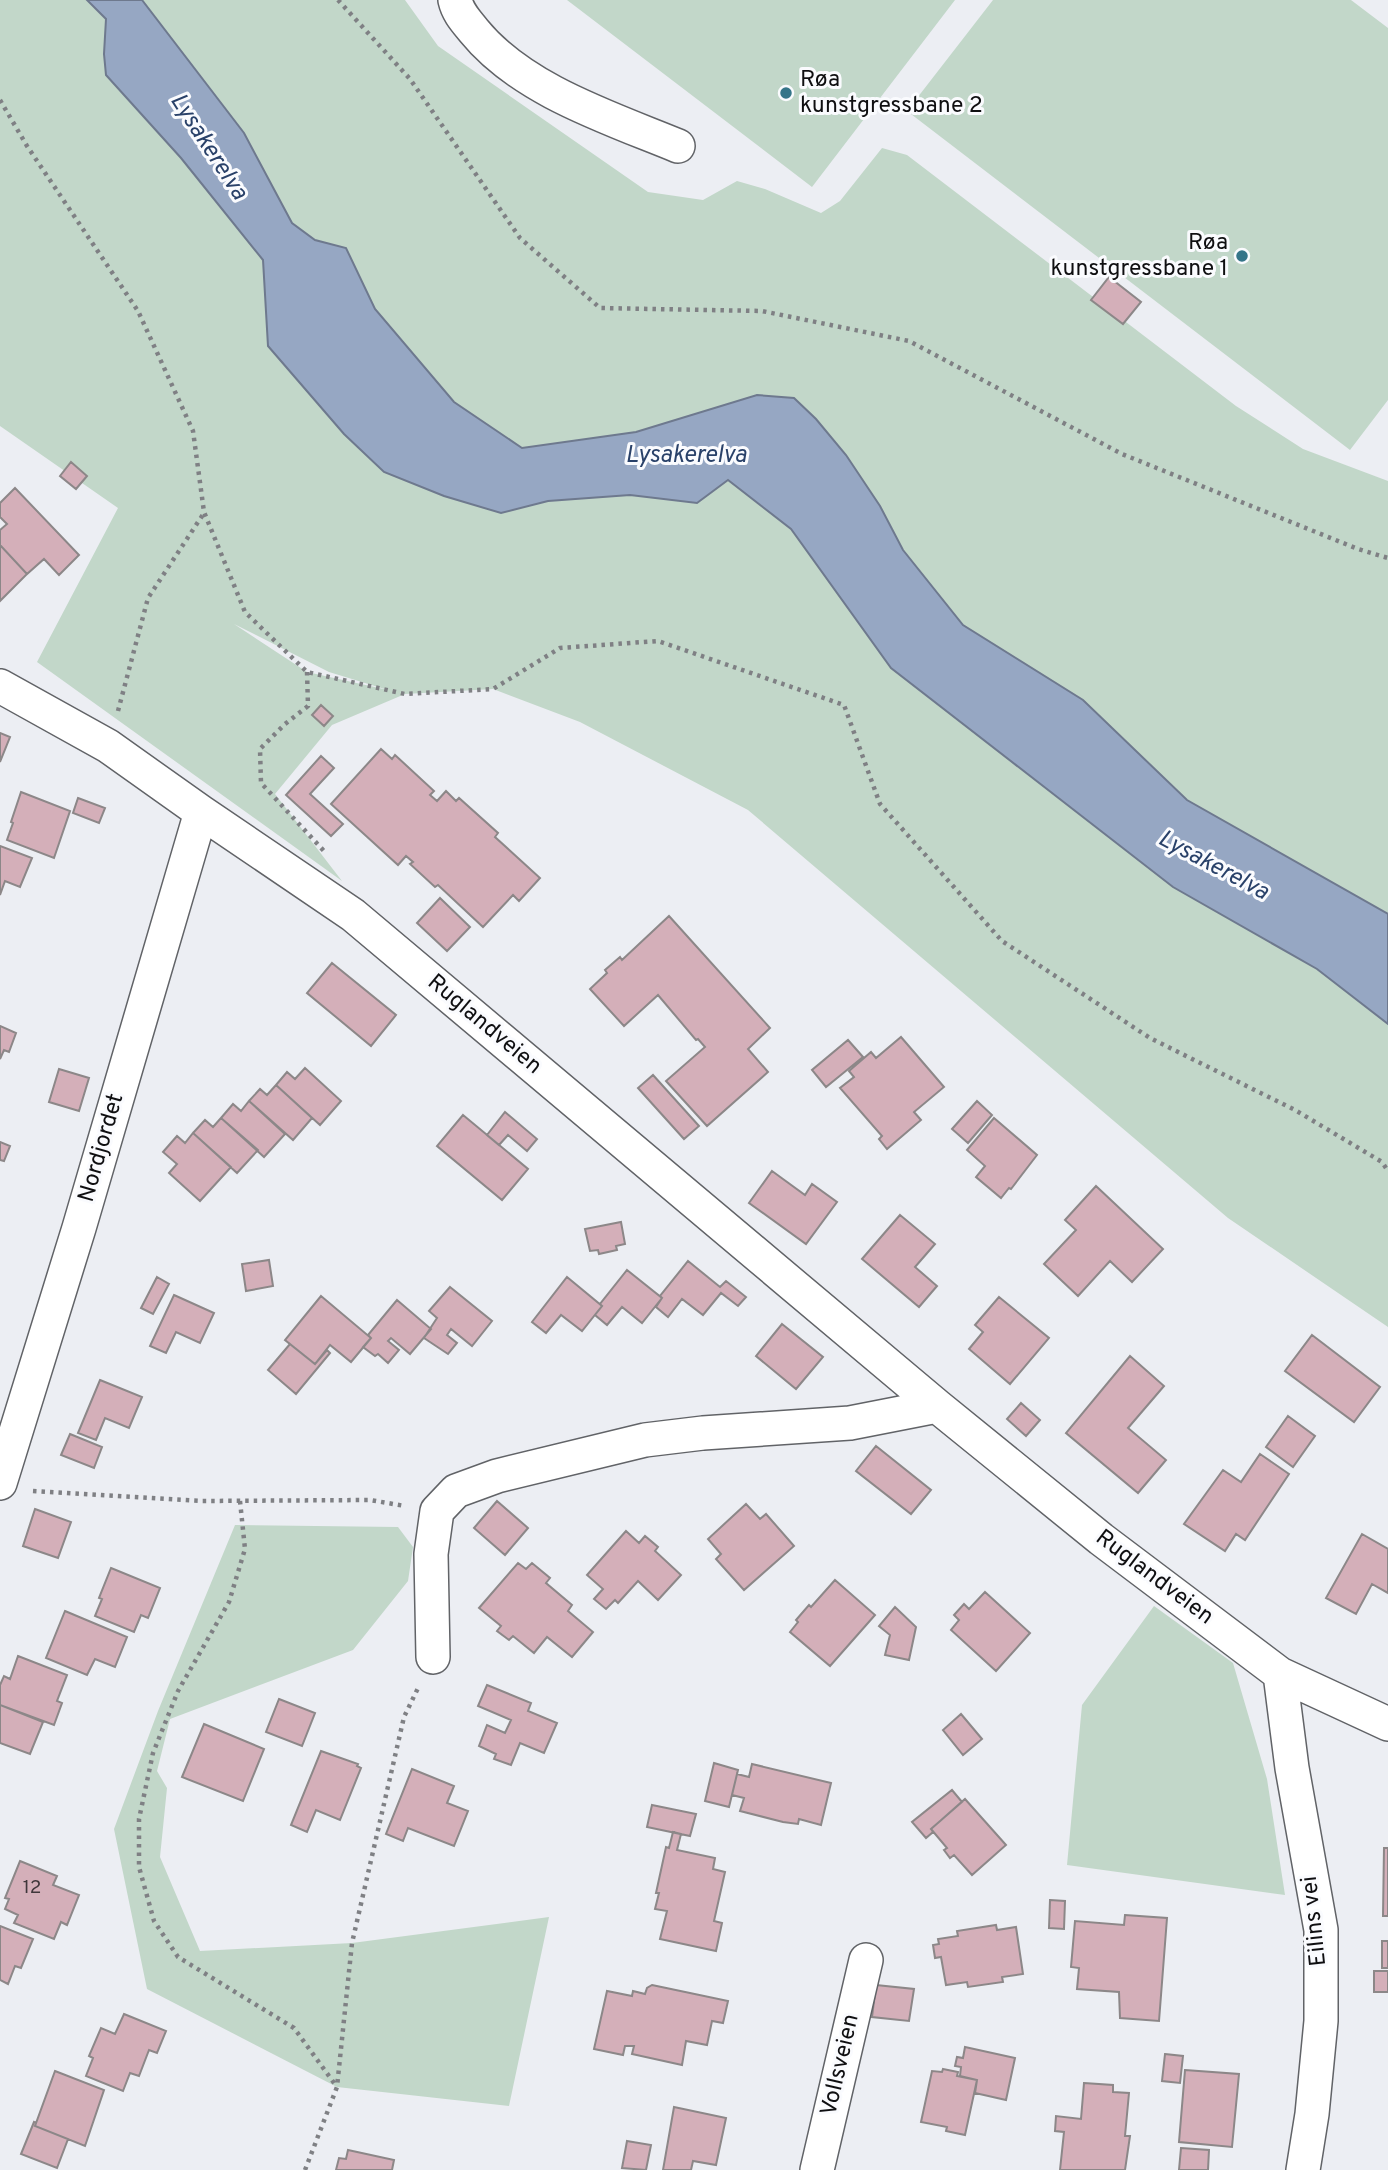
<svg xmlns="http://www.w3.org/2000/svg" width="1388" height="2170" font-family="Overpass,sans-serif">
<rect width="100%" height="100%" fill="#eceef3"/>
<path fill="#c2d7c9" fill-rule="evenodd" d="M0,0H405L438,46L648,192L703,200L737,181L765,189L821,213L840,201L882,148L907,155L1236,406L1303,449L1388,481V1327L1228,1218L748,810L580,722L493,689L405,694L332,725L275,794L342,881L37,662L118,508L0,426ZM234,624L329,672L388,690L307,672Z
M567,0H955L812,187Z
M993,0H1351L1388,28V400L1350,450L907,111Z
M235,1525L398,1527L413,1547L408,1581L353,1650L170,1719L157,1771L167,1788L160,1857L200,1951L352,1943L549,1917L509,2106L337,2087L147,1989L114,1829L158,1711Z
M1154,1606L1233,1663L1267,1779L1285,1895L1067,1865L1082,1705Z"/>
<path fill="#96a7c3" stroke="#6e798e" stroke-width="2" d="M87,0H142L244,133L292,223L315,240L346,248L375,309L454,402L522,448L636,432L757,395L794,398L816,419L846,455L880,506L903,550L963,625L1083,700L1187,800L1388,914V1024L1317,969L1173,887L891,668L791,529L728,480L697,503L630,495L548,501L501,513L444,496L384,472L344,434L268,346L263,260L181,158L106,75L104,54L106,19Z"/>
<path fill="#d4afb9" stroke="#8c8788" stroke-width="2" d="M1109,277L1141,302L1123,324L1091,300Z
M71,462L87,476L76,489L60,476Z
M15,488L79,555L59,575L44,559L27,574L0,545V530L7,524L0,517V503Z
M0,545L27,574L0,601Z
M321,705L333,716L324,726L312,715Z
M0,733L10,737L0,762Z
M381,749L392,759L395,755L434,791L430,795L437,801L446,791L456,801L459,798L498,833L495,837L540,878L519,901L513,895L483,927L438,885L435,887L410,864L413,862L406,856L398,865L331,804Z
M321,756L334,768L310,794L343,824L331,836L286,795Z
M21,792L70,811L54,858L7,840L13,823L11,822Z
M78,798L105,808L99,823L73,813Z
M0,846L32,858L20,887L5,881L0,895Z
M440,898L470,927L447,951L417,923Z
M669,916L770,1028L748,1049L768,1072L707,1126L666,1081L705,1047L698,1039L696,1040L658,995L624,1026L590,989L607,973L605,970L620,957L622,960Z
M332,963L396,1015L371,1046L307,993Z
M0,1026L16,1033L9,1052L4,1050L0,1059Z
M901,1037L944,1087L914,1112L921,1120L887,1149L879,1139L882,1136L840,1088L854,1077L849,1071L871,1052L876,1058Z
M848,1040L863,1057L826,1087L812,1070Z
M305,1068L341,1101L320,1125L276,1085L287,1072L295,1079Z
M59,1069L89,1078L79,1111L49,1102Z
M653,1075L699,1126L684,1139L638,1088Z
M276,1085L312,1118L293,1140L249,1101L260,1089L267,1095Z
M249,1101L285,1134L264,1157L221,1118L233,1104L241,1111Z
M977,1101L992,1115L968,1143L952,1129Z
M505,1112L537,1139L527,1151L508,1135L499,1145L487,1135Z
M463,1115L528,1169L502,1200L437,1146Z
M221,1118L258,1150L237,1173L193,1133L205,1120L213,1127Z
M994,1118L1037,1155L1011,1189L1009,1188L1001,1198L976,1177L985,1166L967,1150Z
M193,1133L231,1167L200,1201L169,1173L177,1164L163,1152L177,1136L185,1143Z
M0,1142L10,1146L4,1161L0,1160Z
M772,1171L805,1195L812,1184L837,1202L806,1244L749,1203Z
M1096,1186L1163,1249L1132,1282L1110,1261L1078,1296L1044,1264L1076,1230L1065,1220Z
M900,1215L935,1244L915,1267L937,1286L919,1307L862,1259Z
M621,1222L625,1244L616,1246L617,1250L599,1254L598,1250L590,1251L585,1229Z
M269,1260L273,1286L246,1291L242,1264Z
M688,1261L720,1287L726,1281L746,1297L738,1306L721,1293L703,1315L682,1299L668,1317L656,1307L662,1298L660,1296Z
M627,1270L662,1298L642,1323L622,1307L607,1325L595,1315L602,1306L600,1304Z
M157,1277L169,1284L153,1314L141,1308Z
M567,1277L602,1306L582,1331L561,1315L546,1333L532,1322Z
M450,1287L492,1321L472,1346L451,1329L447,1335L457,1343L448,1354L424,1338L437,1318L429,1311Z
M174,1295L214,1313L200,1343L176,1332L166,1353L150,1346Z
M321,1296L371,1338L351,1362L330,1345L315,1364L285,1340Z
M999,1297L1049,1338L1010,1384L969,1349L983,1332L975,1325Z
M397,1300L431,1329L410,1354L391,1338L388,1341L399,1350L388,1363L378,1354L375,1356L363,1347L371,1338L368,1335Z
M782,1324L823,1357L796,1389L756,1356Z
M1312,1335L1380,1387L1354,1422L1285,1371Z
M290,1344L315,1364L327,1350L330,1353L296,1394L268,1370Z
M1130,1356L1164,1386L1128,1428L1166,1460L1138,1493L1066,1433Z
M100,1380L142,1397L129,1428L105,1418L96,1440L78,1433Z
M1021,1403L1040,1420L1026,1436L1007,1419Z
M1288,1416L1315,1436L1293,1467L1266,1447Z
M70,1434L102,1447L94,1468L61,1455Z
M876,1446L931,1490L911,1514L856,1471Z
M1260,1454L1289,1474L1245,1540L1236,1534L1225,1551L1184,1524L1223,1470L1241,1482Z
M497,1501L528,1528L505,1555L474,1528Z
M746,1504L760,1519L766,1514L794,1546L744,1590L716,1559L721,1554L708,1539Z
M35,1509L71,1522L58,1558L23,1546Z
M626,1531L639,1543L645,1536L658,1547L655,1551L681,1575L658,1600L638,1581L618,1603L615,1600L606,1609L594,1599L603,1589L587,1575Z
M1362,1534L1388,1549V1593L1372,1584L1356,1614L1326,1598Z
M518,1563L526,1569L532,1563L550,1578L546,1583L572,1605L568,1611L593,1632L572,1657L547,1637L534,1653L513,1636L509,1640L497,1631L501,1626L479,1608Z
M111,1568L160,1588L148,1618L141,1615L134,1632L95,1616L102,1599L99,1598Z
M835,1580L875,1615L830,1666L790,1632L798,1622L796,1620L809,1605L811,1607Z
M985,1592L1030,1633L996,1671L951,1630L959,1620L954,1615L964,1604L969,1609Z
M895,1607L916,1627L909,1660L885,1655L890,1635L879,1626Z
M65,1611L127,1637L115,1667L95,1659L87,1675L46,1658Z
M18,1656L67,1675L57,1701L62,1703L54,1725L0,1705V1685L4,1676L10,1679Z
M487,1685L531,1703L528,1711L557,1723L544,1753L520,1743L511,1765L494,1759L496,1754L479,1746L487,1725L505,1733L511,1720L478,1706Z
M279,1699L315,1713L302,1746L266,1732Z
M0,1705L43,1722L30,1754L0,1743Z
M961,1714L982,1739L963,1755L943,1730Z
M204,1724L264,1749L243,1801L182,1777Z
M321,1751L358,1764L357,1766L361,1768L340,1820L316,1810L307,1832L291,1825Z
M714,1763L738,1770L729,1807L705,1801Z
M752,1764L831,1783L821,1825L799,1819L798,1824L783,1822L740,1811L744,1798L732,1795L737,1774L749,1777Z
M412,1769L454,1786L447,1803L468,1811L454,1846L408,1828L403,1841L386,1834Z
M952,1790L962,1802L931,1829L933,1832L926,1838L912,1822Z
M965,1799L1006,1845L972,1875L954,1855L950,1858L944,1850L947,1848L931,1829Z
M652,1805L696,1814L690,1836L647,1827Z
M673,1832L681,1834L677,1850L715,1858L713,1869L725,1872L714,1921L722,1923L716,1951L660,1939L667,1911L655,1909L659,1893H656L666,1847L669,1848Z
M1384,1848H1388V1916H1383Z
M20,1861L57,1876L53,1885L79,1895L67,1925L61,1922L54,1939L14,1923L18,1915L5,1909L9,1899L5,1898Z
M1050,1900L1065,1901L1064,1929L1049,1928Z
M1125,1915L1167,1918L1159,2021L1120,2018L1119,1992L1077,1989L1079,1968L1071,1967L1075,1921L1124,1925Z
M996,1925L997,1930L1016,1927L1023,1974L1002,1977L1003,1982L968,1987L967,1982L946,1985L941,1957L935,1958L933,1945L939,1944L938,1939L958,1936L957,1931Z
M0,1926L33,1939L21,1968L15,1966L8,1984L0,1980Z
M1382,1941H1388V1968H1382Z
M1374,1971H1388V1992H1374Z
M652,1985L728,2001L723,2023L712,2021L707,2045L686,2041L682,2065L632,2054L634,2046H625L623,2055L594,2049L607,1991L632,1996L633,1991L645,1994L647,1988Z
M876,1985L914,1989L909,2021L872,2017Z
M124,2014L166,2031L157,2053L149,2050L139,2076L130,2073L123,2091L86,2076L93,2058L89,2056L101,2028L115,2034Z
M965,2047L1015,2058L1006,2100L975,2093L977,2080L960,2076L961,2067L955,2066L957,2057L963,2058Z
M1165,2054L1183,2056L1180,2083L1162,2081Z
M943,2069L958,2072L957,2076L977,2080L965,2135L946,2131L947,2127L921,2122L932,2071L942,2072Z
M1185,2070L1239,2074L1232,2147L1179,2142Z
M55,2071L104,2090L85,2146L35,2126Z
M1084,2083L1113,2085V2092L1129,2093L1125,2136H1130L1125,2170H1060L1064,2132L1055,2131L1056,2116L1081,2119Z
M674,2107L726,2118L716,2165L693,2161L691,2170H663Z
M34,2122L36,2123L35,2126L68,2139L57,2168L21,2154Z
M627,2141L651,2145L646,2170L622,2168Z
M1181,2148L1209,2150L1208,2170H1179Z
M348,2150L394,2160L392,2170H336L339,2158L346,2159Z"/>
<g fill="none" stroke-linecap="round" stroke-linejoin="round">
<g stroke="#616367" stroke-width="36">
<path id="minor" d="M455,0C458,13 466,21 474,31C522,90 610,118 678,146
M0,686L108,746L201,812L353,915L937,1406L1101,1539L1280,1674L1388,1724
M0,1483L79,1228L201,812
M433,1657L431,1554L437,1511L456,1491L497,1476L645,1440L703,1433L850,1423L937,1406
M1280,1674L1292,1768L1321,1930V2021L1312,2114L1303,2170
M817,2170L866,1960"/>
</g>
<path stroke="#7f8084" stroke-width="4.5" stroke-dasharray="3.5 5" stroke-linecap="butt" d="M338,0L410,79L520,238L600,308L762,311L909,341L1122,454L1358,549L1388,558
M0,100L27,146L138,311L193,431L204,512L245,612L307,672L405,694L493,689L560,648L658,641L844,705L880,804L1002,941L1150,1038L1295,1110L1382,1162L1388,1171
M307,672L308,706L285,724L260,749L261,783L324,851
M118,711L148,598L204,513
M33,1491L202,1501L370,1500L405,1506
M240,1501L245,1549L229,1602L178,1691L153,1753L139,1819V1867L154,1921L178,1957L294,2028L337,2087
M305,2170L337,2087L352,1943L404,1717L419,1686"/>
<use href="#minor" stroke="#fff" stroke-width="33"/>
</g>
<g fill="#357589" stroke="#fafbfe" stroke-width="2.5">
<circle cx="786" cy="93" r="7"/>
<circle cx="1242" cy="256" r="7"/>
</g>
<g text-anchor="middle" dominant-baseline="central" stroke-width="6" stroke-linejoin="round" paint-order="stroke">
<g font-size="19" fill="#40373b">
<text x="32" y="1888">12</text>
</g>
<g font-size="23" fill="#0f0f11" stroke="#fafbfe" text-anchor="start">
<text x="800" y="80">Røa<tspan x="800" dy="26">kunstgressbane 2</tspan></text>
<text x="1228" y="243" text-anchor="end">Røa<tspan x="1228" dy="26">kunstgressbane 1</tspan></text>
</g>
<g font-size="23" fill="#0f0f11" stroke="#fafbfe">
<text transform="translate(484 1025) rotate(40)">Ruglandveien</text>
<text transform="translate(102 1148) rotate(-74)">Nordjordet</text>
<text transform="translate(1154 1578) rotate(37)">Ruglandveien</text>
<text transform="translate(1315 1921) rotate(-96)">Eilins vei</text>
<text transform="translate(841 2065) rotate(-77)">Vollsveien</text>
</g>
<g font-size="24" font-style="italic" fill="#294169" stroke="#fafbfe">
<text transform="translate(208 147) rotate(57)">Lysakerelva</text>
<text x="686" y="456">Lysakerelva</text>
<text transform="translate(1213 866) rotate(28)">Lysakerelva</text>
</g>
</g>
</svg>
